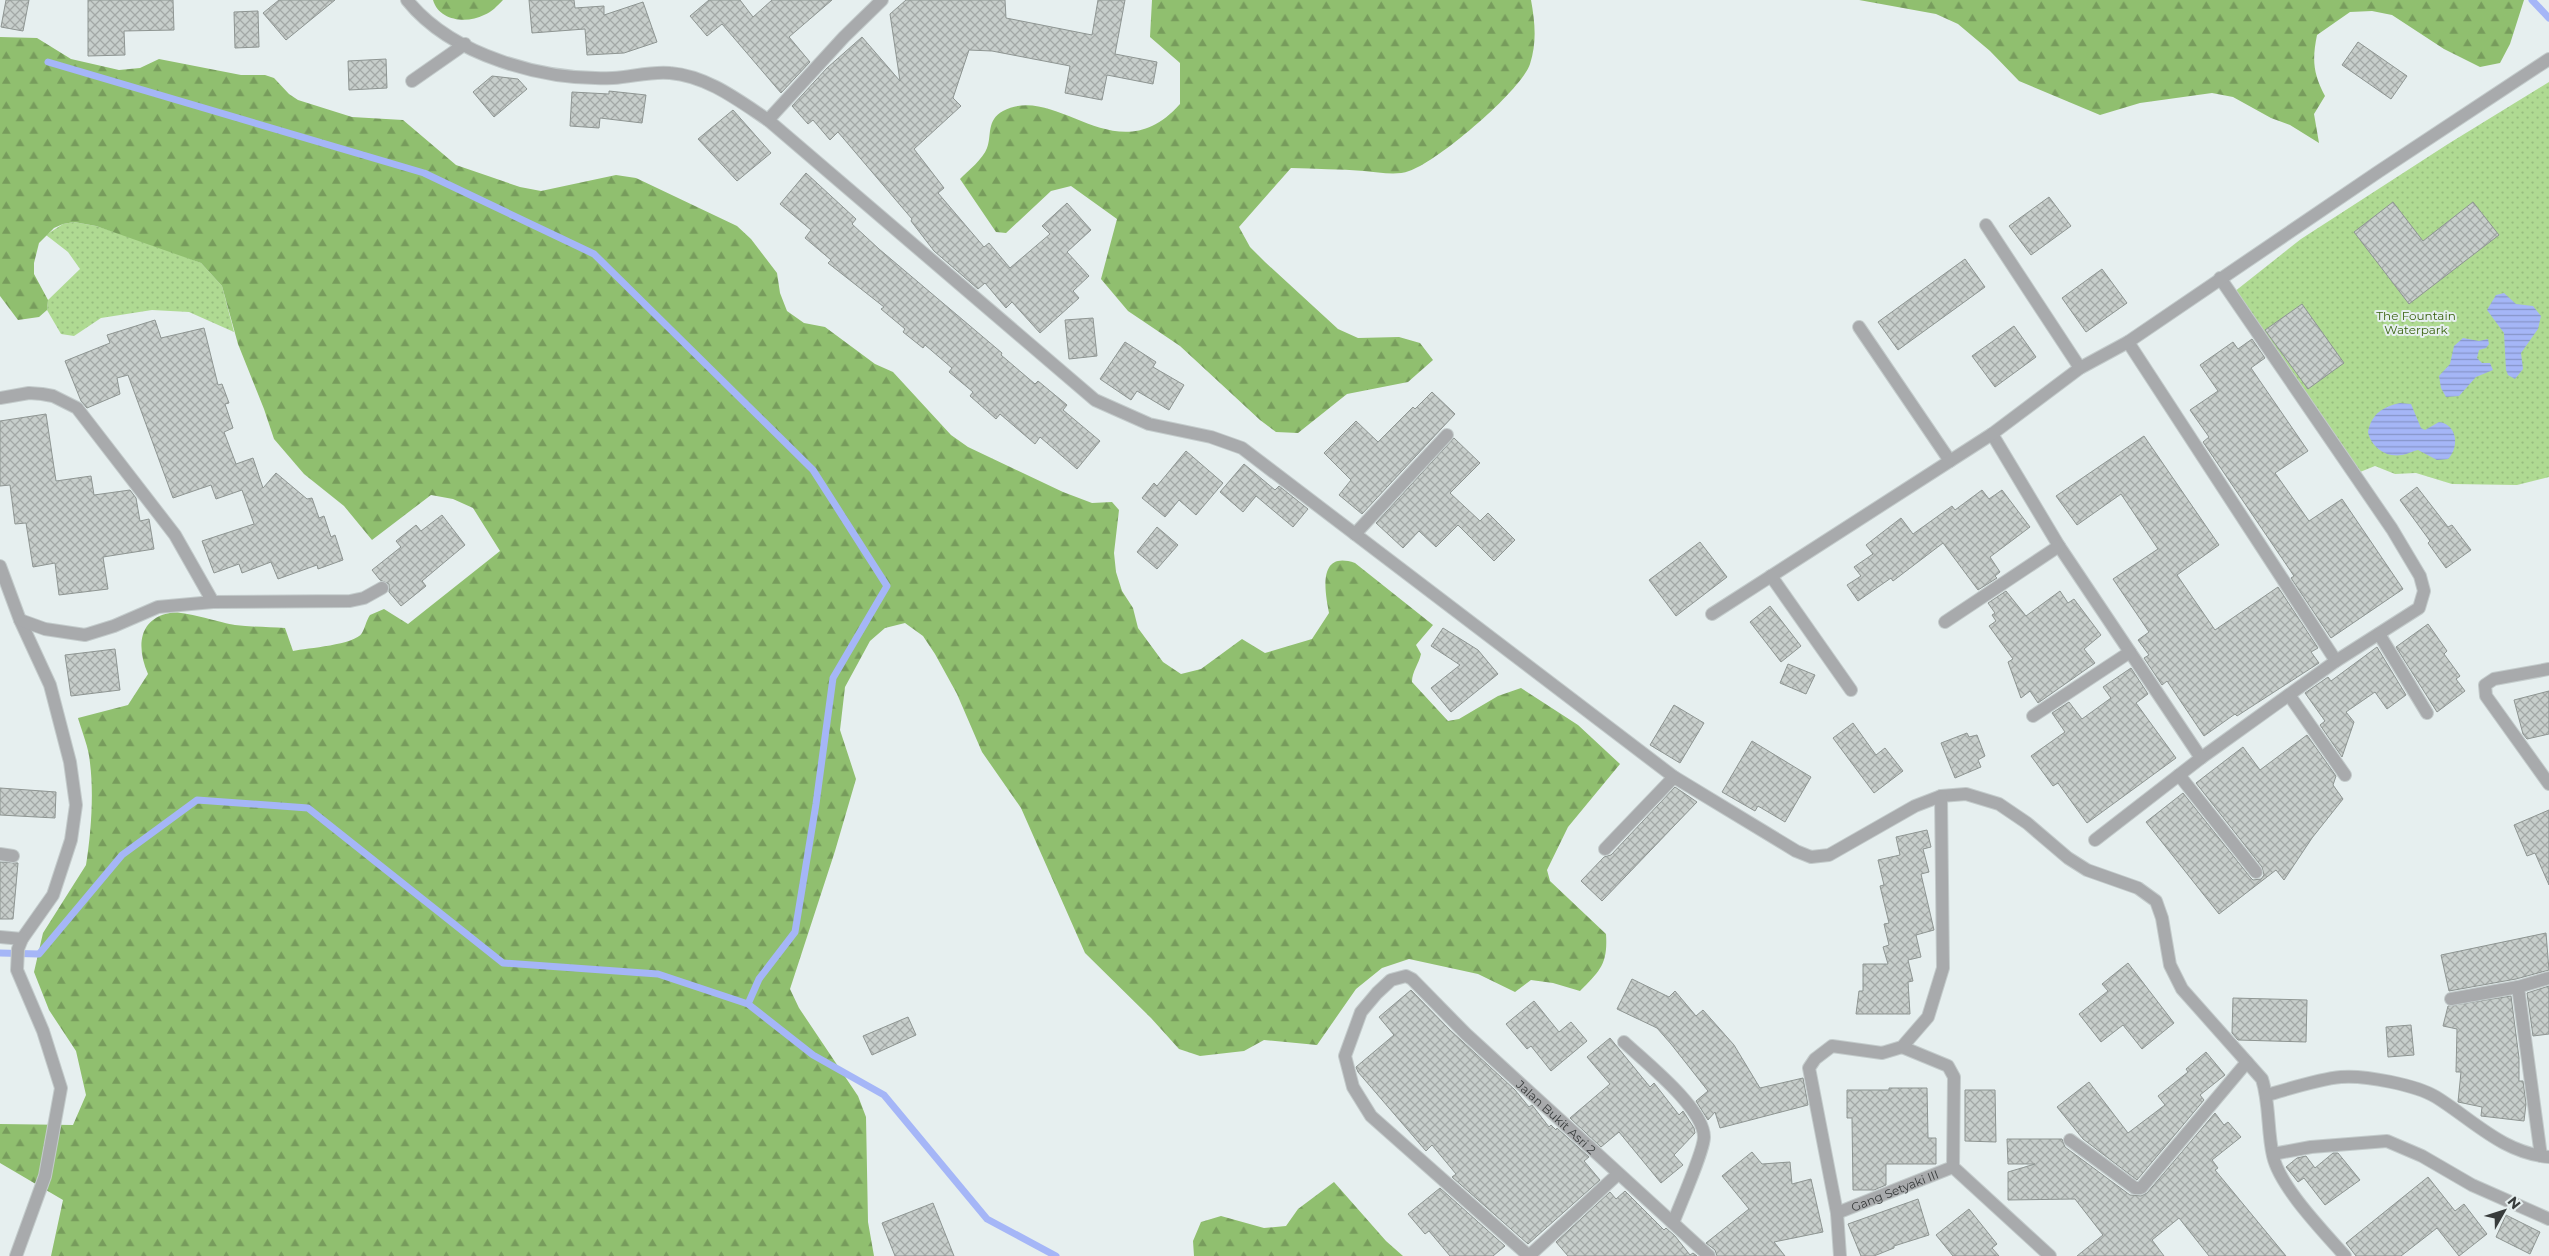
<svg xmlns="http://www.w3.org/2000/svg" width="2549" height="1256" font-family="Montserrat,sans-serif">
<defs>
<pattern id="grass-dots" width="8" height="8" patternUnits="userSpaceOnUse" patternTransform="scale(1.25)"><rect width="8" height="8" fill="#afda92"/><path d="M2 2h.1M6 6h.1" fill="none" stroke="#97bc7f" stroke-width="1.8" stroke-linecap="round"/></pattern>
<pattern id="forest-firs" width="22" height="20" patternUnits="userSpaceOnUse" patternTransform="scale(1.25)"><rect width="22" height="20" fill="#90bf6f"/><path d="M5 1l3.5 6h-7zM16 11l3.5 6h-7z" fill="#779c5c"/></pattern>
<pattern id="water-rules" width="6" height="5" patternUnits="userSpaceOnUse" patternTransform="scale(1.25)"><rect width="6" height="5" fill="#a5b6f7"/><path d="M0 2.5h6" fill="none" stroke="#8795c9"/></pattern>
<pattern id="building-cross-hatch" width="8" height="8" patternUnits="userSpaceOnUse" patternTransform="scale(1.25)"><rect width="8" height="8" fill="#c7cecb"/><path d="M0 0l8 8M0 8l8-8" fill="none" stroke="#a3a8a6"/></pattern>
</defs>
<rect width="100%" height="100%" fill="#e6efef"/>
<path fill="url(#grass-dots)" d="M2549,82V477L2517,485L2452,484L2416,473L2395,474L2375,466L2360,472L2234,292L2301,239L2448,144Z
M74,222L96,226L155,245L201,263L222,286L234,332L189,312L152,310L101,318L74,336L61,334L47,310L48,300L80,269L68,252L46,235L63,224Z"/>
<path fill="url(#forest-firs)" d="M433,0H503C497,6 492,12 484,15C467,24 439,21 433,0Z
M1152,0H1531C1535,22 1537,42 1530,64C1521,91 1436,163 1409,171C1396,176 1378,172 1364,171C1340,169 1315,169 1291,168L1239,227L1250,247L1265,262L1338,329L1358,338L1399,337L1420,343L1433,360L1408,382L1347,394L1298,433L1276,432L1260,420L1180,346L1128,311L1101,279L1117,219L1071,186L1051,191L1006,233L996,232L960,179C968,171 983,159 987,148C992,136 986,120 1003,111C1058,82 1116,176 1180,104V63L1150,37Z
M1859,0H2524L2510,44L2500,63L2480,67L2444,49L2392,15L2372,11L2350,12L2317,35C2312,60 2313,73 2325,96L2314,114L2319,143L2290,125L2271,118L2233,97L2212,93L2140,103L2100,115L2019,81L1990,51L1958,24L1936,14Z
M0,37L37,38L71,59L119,70L140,68L159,59L241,75H265L274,78L289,94L298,100L352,117L403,120L456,165L520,187L541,191L616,175L636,178L737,226L751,239L777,273L780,293L787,311L804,323L825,327L875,364L893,372L951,435L968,447L1063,492L1092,503L1112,502L1119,510L1114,553L1116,572L1122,591L1133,608L1138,628L1163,662L1181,674L1201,669L1242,639L1265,653L1312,639L1329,613C1325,592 1317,550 1355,563L1433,625L1416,645L1421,654C1419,664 1412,671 1412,682L1448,721L1459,719L1498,696L1521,688L1578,725L1620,764L1568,827L1547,870L1550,881L1606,934C1608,964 1600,971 1580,991L1553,983L1531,980L1515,992L1478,974L1409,959L1382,968L1356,989L1317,1045L1264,1040L1244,1051L1200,1056L1179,1049L1151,1018L1085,953L1021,808L982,752L957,694L935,654L923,636L905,623L885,628L870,641L845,687L840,730L856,779L835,851L790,989L799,1008L858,1096L866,1117L868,1222L874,1256H51L63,1200L0,1163V1124L73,1125L86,1095L76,1051L49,1010L34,972L43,933L86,865C91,834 94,794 90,763C89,748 82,732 78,718L128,705L148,674C137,649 137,619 170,613C182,610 221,623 235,625C251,627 269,627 285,628L293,651C307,648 355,645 362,633C365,628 366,621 370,615L384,609L408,624L500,551L473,508L453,499L431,495L372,540L344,506L304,474L274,439L264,409L238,344L222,286L201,263L96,226L74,222L63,224L54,228L39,243L34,263V274L48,300L47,310L39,317L18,320L0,296Z
M1334,1182L1386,1241L1403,1256H1194L1193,1241L1201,1222L1221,1216L1264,1228L1286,1226L1298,1209Z"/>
<path fill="url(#water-rules)" d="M2504,293L2516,304L2533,306L2541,316L2538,329L2521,353L2523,369L2515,379L2508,375L2506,370L2504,333L2487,310L2496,295Z
M2463,338L2479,341L2488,339L2489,344L2486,348L2479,350L2477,358L2482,363H2490L2493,370L2476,377L2459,396L2446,397L2441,388L2439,376L2450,364L2454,346Z
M2400,403L2411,404L2421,428L2425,430L2439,422C2457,424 2460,447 2448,459L2437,460L2418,450C2413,451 2408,454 2402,455C2386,458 2371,447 2368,432C2372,413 2383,407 2400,403Z"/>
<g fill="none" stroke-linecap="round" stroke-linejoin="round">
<path stroke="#a5b6f7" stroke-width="7" d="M2532,0L2549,18
M48,62L424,173L594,254L813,470L887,586L833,678L816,804L795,932L759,979L748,1004
M0,953L39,954L122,855L197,800L308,808L503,963L658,974L748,1004L813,1055L884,1095L987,1219L1056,1256"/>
</g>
<path fill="url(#building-cross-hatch)" stroke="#8e9592" d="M6,0H29L23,31L1,27Z
M88,0H173L174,30L124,31L125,55L88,56Z
M279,0H335L286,40L263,13Z
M529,0H574L575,8L604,6V15L643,2L657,42L624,53L587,55L585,29L532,33Z
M709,0H740L753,17L772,0H832L789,37L810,62L781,93L722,24L707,36L690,16Z
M906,0H1005L1006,18L1092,35L1098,0H1125L1115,54L1157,62L1153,84L1107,75L1102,100L1065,93L1070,66L992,51L969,50L953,98L961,106L914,149L944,188L938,193L984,247L989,243L1010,268L1050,234L1042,226L1067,203L1091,230L1067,252L1089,276L1073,291L1079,298L1040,333L1012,302L1006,308L985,283L978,289L934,251L911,221L912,219L838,132L830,140L813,120L808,124L792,106L827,68L862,37L900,81L890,14Z
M258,11L259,47L235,48L234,12Z
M2358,42L2407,76L2391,99L2342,65Z
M386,59L387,88L349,90L348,61Z
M492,76L518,79L527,89L494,117L473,92Z
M609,91L646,95L642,123L600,118L599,128L570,126L572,92L609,94Z
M733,110L771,153L737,181L698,139Z
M806,173L856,219L852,224L879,249L1002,353L1001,355L1035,384L1038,381L1067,405L1063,410L1100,441L1077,469L1040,437L1035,444L1000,414L996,419L970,396L973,392L949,372L952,368L925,345L923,348L903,332L905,329L881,309L884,307L828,263L831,260L805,238L811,230L780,204Z
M2049,197L2071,226L2031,255L2009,226Z
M2393,202L2423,241L2473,202L2499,235L2409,304L2354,232Z
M1965,259L1985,287L1898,350L1878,322Z
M2102,269L2127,303L2086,332L2062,298Z
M2302,304L2344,363L2308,389L2265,330Z
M1093,318L1097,356L1069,359L1065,320Z
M155,320L161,338L204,328L218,385L222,384L229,403L225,404L233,428L224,432L236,464L253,458L263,488L276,473L307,499L312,498L319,518L324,516L331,537L335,535L343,560L318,569L317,565L278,579L271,562L242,573L239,564L214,573L202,541L254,524L242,490L216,499L211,485L173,498L128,375L117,378L120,394L87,408L81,401L65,361L110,343L107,335Z
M2014,326L2036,357L1995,387L1972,356Z
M2252,339L2265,358L2251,368L2308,451L2275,473L2309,521L2342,499L2403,589L2331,638L2291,578L2294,576L2203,442L2209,437L2190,410L2218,391L2200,365L2233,342L2238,349Z
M1125,342L1156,362L1153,367L1184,385L1169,410L1137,391L1131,400L1100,379Z
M1432,392L1455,414L1362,514L1339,495L1351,480L1324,453L1356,421L1378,442L1413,407L1415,409Z
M46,414L56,481L91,476L94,495L130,490L136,498L140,521L149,519L154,549L103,557L108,589L59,595L55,563L33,567L26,523L15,524L10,485L0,486V421Z
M2144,436L2219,545L2177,575L2215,630L2278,587L2318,648L2311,652L2319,663L2237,716L2235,714L2204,736L2167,681L2162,685L2144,658L2149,655L2138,640L2149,632L2113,579L2158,549L2121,494L2077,525L2056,496Z
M1454,438L1480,463L1450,493L1480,521L1488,513L1515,540L1494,561L1458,525L1436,547L1419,531L1403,548L1376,523Z
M1186,451L1223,483L1196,515L1179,500L1165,517L1142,498L1154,483L1157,486Z
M1244,464L1275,490L1279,486L1308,509L1293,527L1256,496L1243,512L1220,492Z
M2417,487L2448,527L2452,525L2471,550L2446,568L2428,543L2430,541L2400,500Z
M1982,490L1989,499L2002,490L2030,527L1990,557L2000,572L1995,576L1997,578L1978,590L1943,543L1893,581L1891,578L1858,601L1847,585L1861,576L1854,567L1873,554L1866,545L1901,518L1913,534L1952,506L1955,510Z
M442,515L465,545L422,581L426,586L401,606L389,592V584L380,580L372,570L401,547L396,541L416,525L421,531Z
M1157,527L1178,545L1157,569L1137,552Z
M1700,542L1727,577L1676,616L1649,580Z
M2006,591L2026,616L2060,591L2068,603L2074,599L2101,635L2084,649L2095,663L2038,703L2030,691L2021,698L2008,662L2013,659L1989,626L1996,621L1992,615L1995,613L1988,603Z
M1770,606L1801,646L1781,662L1750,622Z
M2428,624L2447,651L2444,654L2460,676L2456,679L2465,691L2437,712L2396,647Z
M1443,628L1478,650L1498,674L1451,712L1431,688L1460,665L1431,646Z
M2377,647L2406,695L2387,709L2375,692L2346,712L2354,722L2342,757L2320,725L2325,721L2305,693L2328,677L2331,681Z
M115,649L120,690L71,696L65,655Z
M1788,664L1815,675L1806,694L1780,683Z
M2131,668L2148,694L2136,703L2176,758L2087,823L2058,783L2053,786L2031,756L2065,732L2052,713L2069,702L2082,719L2111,698L2103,687Z
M2549,691V734L2527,739L2523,734L2514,700Z
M1674,705L1704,723L1680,763L1650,745Z
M1853,723L1876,755L1885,748L1903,771L1874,793L1833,738Z
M1967,733L1969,737L1977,735L1985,756L1978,760L1981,767L1955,778L1941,743Z
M2307,735L2336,776L2333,785L2343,799L2312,838L2284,880L2276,870L2219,914L2146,822L2183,793L2250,877L2253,880L2261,879L2264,875L2262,867L2196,783L2243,747L2260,770Z
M1752,741L1811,777L1785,822L1758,806L1755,811L1722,792Z
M1675,787L1697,802L1602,901L1581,881L1604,857L1611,855Z
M0,788L56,792L55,818L0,815Z
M2549,810V885L2535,853L2527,856L2514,825Z
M1927,830L1931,847L1923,849L1929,872L1921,874L1934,930L1916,935L1921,957L1908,960L1913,981L1908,982L1910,1014H1856L1859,991H1863V964H1888L1883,947L1889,945L1884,924L1889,923L1880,886L1884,885L1878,860L1900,855L1896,837Z
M0,862L18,863L13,919H0Z
M2546,933L2549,970L2516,979L2449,991L2441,955Z
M2128,963L2174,1023L2142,1049L2123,1025L2101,1042L2079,1014L2108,991L2102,984Z
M1632,979L1669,997L1675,991L1696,1016L1703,1010L1734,1045L1760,1088L1803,1078L1808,1105L1720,1128L1715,1112L1708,1120L1696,1101L1708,1091L1671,1044L1657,1028L1617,1009Z
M2549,986V1034L2533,1036L2527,993Z
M1411,990L1450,1030L1515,1090L1529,1107L1532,1105L1549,1127L1551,1125L1556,1130L1557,1128L1589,1157L1584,1161L1600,1180L1528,1244L1452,1177L1456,1174L1432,1145L1426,1151L1358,1072L1356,1067L1394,1035L1379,1017Z
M2511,996L2519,1058V1081H2523L2526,1104L2524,1121L2481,1116L2482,1107L2458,1102L2461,1072H2456L2457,1029L2443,1026L2448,1006Z
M2233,998L2307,1000L2306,1042L2238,1040L2232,1033Z
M1534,1001L1559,1032L1571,1022L1587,1041L1551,1071L1531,1046L1527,1049L1506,1024Z
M908,1017L916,1035L872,1055L863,1036Z
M2411,1025L2414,1055L2388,1057L2386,1027Z
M1610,1038L1650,1087L1654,1083L1679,1115L1683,1111L1694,1128L1695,1133L1674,1155L1683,1165L1661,1183L1619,1132L1601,1147L1570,1118L1610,1084L1587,1057Z
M2206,1052L2225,1075L2200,1095L2204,1100L2137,1180L2083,1139L2057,1107L2089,1082L2128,1133L2165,1105L2158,1096L2188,1072L2186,1069Z
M1889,1088H1927L1928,1138H1936V1164H1886V1185L1874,1190H1853L1852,1118H1847V1090H1889Z
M1965,1090H1995L1996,1142L1965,1141Z
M2215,1113L2224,1125L2228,1122L2241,1137L2212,1160L2218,1168L2215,1170L2286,1256H2209L2179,1218L2152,1240L2164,1256H2077L2103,1235L2075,1199L2008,1200V1172L2035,1164H2008L2007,1139H2062L2065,1147L2130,1195L2141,1196L2147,1193Z
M1752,1152L1762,1164L1790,1162L1792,1184L1811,1179L1823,1232L1774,1242L1785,1256H1717L1715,1250L1706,1243L1749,1209L1722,1176Z
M2333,1153H2338L2360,1180L2325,1205L2304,1178L2298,1182L2286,1167L2297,1158L2306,1156L2315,1168Z
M2428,1177L2455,1211L2464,1204L2487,1234L2459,1256L2437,1228L2401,1256H2356L2346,1243Z
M1440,1188L1505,1246L1493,1256H1450L1429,1231L1425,1234L1408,1214Z
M1625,1191L1664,1230L1666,1228L1675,1236L1690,1255L1693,1253L1697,1256H1568L1556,1242L1610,1192L1616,1199Z
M1918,1199L1929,1235L1894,1246V1248L1874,1256H1861L1848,1224Z
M933,1203L954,1256H895L882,1223Z
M1969,1209L1997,1244L1992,1248L1999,1256H1953L1936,1235Z
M2506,1215L2540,1232L2530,1254L2496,1237Z"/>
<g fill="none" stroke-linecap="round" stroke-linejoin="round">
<g stroke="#c3cbcb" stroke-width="14">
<g id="minor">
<path d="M407,0C452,56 544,81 613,78C632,77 651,71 670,73C707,76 738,100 768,120L1095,400L1149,424L1211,437L1242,448L1674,777L1796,851L1811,857L1829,855L1915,806L1941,796L1966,794L1999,804L2027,823L2068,858L2087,870L2138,888L2156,901L2162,918L2170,965L2182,989L2262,1079C2270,1104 2267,1130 2273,1156C2280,1187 2323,1231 2345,1256"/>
<path d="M412,81L465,44"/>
<path d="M768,120L844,37L882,0"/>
<path d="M1986,225L2080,368"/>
<path d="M1859,327L1950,461"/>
<path d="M2128,342L2336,661"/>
<path d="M0,398L29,393L42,394L53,396L77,408L175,535L213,602L350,601L364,598L382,588"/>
<path d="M1992,434L2059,546L2201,758L2336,661L2419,608L2424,591L2420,576L2392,529L2220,278"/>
<path d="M1355,534L1447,435"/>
<path d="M0,566L20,620L50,685L70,762L76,805L71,840L53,895L22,939L18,949L17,970L43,1031L61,1088L45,1176L16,1256"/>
<path d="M1771,576L1851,690"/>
<path d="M1712,614L1992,434L2080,368L2128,342L2378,172L2549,59"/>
<path d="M20,620L45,629L85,635L114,626L158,607L213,602"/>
<path d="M1945,622L2059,546"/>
<path d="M2379,634L2427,713"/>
<path d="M2549,669L2494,679L2485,685L2486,696L2549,784"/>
<path d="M2289,695L2345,775"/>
<path d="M2033,716L2130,652"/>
<path d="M2179,775L2256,872"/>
<path d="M2095,840L2201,758"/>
<path d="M1605,849L1674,777"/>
<path d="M0,854L13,856"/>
<path d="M0,937L22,939"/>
<path d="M2518,987L2541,1156"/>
<path d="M2451,999L2518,987L2549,978"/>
<path d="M1624,1042C1644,1061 1704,1108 1704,1137C1704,1151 1679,1207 1673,1223"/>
<path d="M1902,1047L1948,1066L1954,1077L1953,1167L2050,1256"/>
<path d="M2267,1095C2289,1089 2318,1079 2341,1077C2365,1075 2416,1085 2436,1097C2473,1120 2503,1153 2549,1157"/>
<path d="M2070,1140L2135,1188H2141L2247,1062"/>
<path d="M2273,1154L2311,1147L2387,1141L2422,1156L2472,1185L2549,1219"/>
<path id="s1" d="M1837,1213L1953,1167"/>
<path id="s2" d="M1529,1256L1371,1116L1353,1087L1345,1056L1361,1012L1377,993L1391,980L1406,976L1412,979L1466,1034L1709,1256"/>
<path d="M1529,1256L1618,1174"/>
<path d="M1840,1256L1837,1213L1809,1068L1815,1059L1832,1046L1882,1053L1902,1047L1928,1017L1943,968L1941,796"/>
</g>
</g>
<use href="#minor" stroke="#a8aaac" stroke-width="12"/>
</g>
<g text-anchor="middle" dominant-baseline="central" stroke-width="4" stroke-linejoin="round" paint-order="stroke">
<g font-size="12" fill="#3b6512" stroke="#e6efef">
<text x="2416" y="315">The Fountain<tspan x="2416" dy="14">Waterpark</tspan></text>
</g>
<g font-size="12" fill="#383c3c" stroke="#e6efef">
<text stroke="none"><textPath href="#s2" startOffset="590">Jalan Bukit Asri 2</textPath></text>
<text stroke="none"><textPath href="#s1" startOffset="62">Gang Setyaki III</textPath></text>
</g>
</g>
<g transform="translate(2504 1211) rotate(51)" stroke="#e6efef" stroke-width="4" paint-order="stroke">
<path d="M0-4L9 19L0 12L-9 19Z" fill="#383c3c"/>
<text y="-8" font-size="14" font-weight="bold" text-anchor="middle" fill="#383c3c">N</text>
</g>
</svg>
